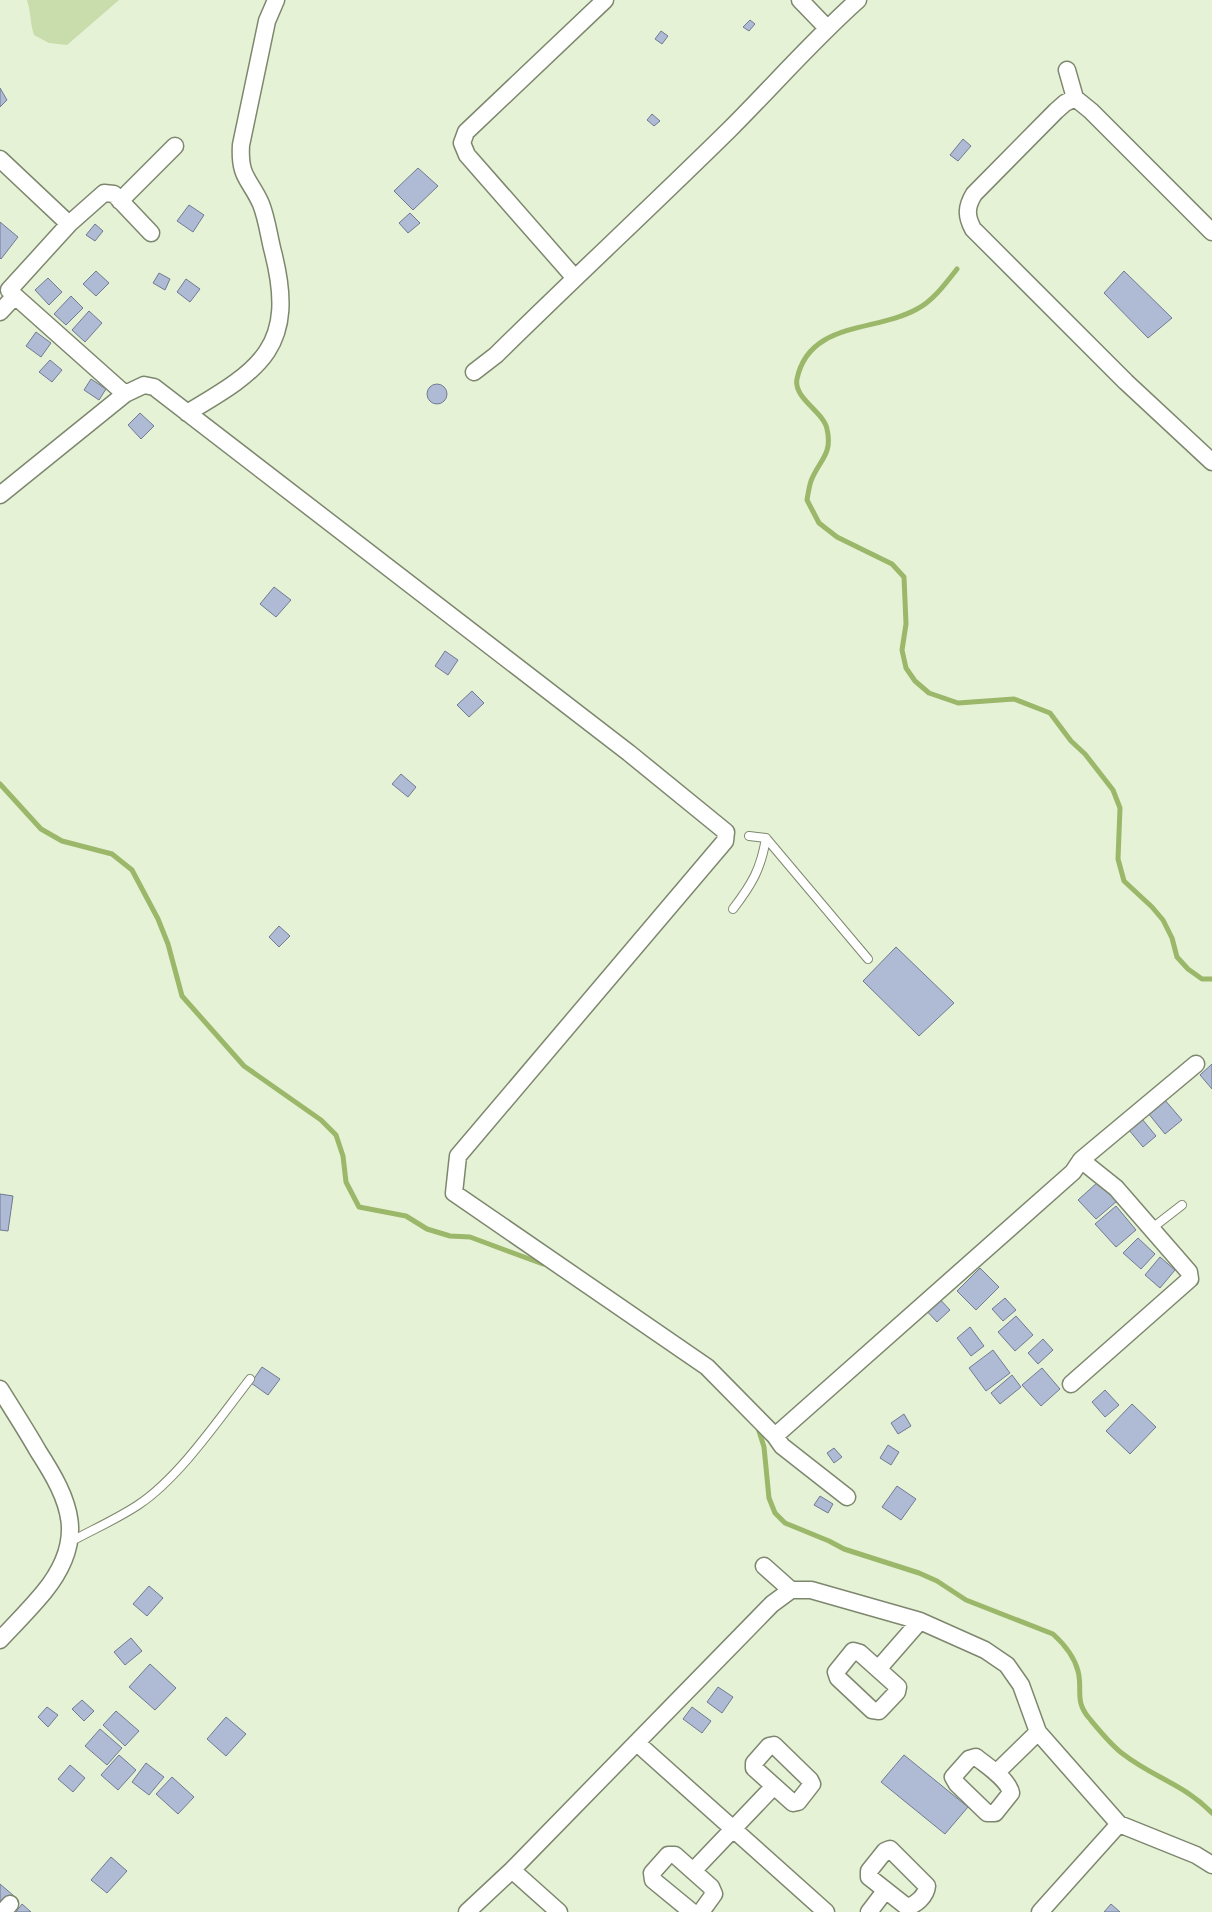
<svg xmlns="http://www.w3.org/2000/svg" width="1212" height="1912" font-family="'Nunito Sans',sans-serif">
<rect width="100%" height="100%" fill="#e6f2d5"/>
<path fill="#c9dcac" d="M27,0H119L67,45L49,43L34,35C30,23 31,12 27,0Z"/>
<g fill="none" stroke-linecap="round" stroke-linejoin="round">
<path stroke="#9bb76a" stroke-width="5" d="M957,269C946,283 933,301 917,309C876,332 809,321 797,379C793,398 824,412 827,429C833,455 819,460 811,481C809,487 808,494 807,500L819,523L837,537L892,564L904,577L906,624L902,650L906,668L915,681L929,693L958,703L1014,699L1050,713L1071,741L1085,754L1113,790L1120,808L1118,859L1124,881L1152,907L1163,920L1172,938L1177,957L1188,969L1202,979H1212
M0,784L41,829L62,841L112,854L132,870L158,919L168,944L182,996L244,1066L321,1120L336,1135L343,1156L346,1182L359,1207L406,1216L427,1229L450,1236L470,1237L543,1264
M758,1428L764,1447L769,1498L775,1513L785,1523L829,1541L844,1549L919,1573L937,1581L966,1600L1053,1634C1064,1644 1074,1656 1078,1671C1083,1690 1074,1700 1089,1718C1099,1730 1111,1745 1123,1754C1154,1778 1184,1784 1212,1813"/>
</g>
<path fill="#afbbd5" stroke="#707b93" d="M750,20L755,24L749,31L743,27Z
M661,31L668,36L662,44L655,39Z
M0,88L7,100L0,107Z
M652,114L660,121L654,126L647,120Z
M963,139L971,146L958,161L950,155Z
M418,168L438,186L413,210L394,191Z
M189,205L204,215L193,232L177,221Z
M410,213L420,223L408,233L399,223Z
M0,222L18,237L1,259L0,258Z
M95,224L103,231L95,241L86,235Z
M96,271L109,283L96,296L83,284Z
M1124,271L1172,318L1148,338L1104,293Z
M159,273L170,279L165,290L153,283Z
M48,278L62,292L49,305L35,290Z
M186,279L200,289L190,302L177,292Z
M71,296L83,308L66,325L54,314Z
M89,311L102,323L85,342L72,330Z
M36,332L51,343L41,357L26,346Z
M50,360L62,370L52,382L39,372Z
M91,379L106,389L99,400L84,390Z
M427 394a10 10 0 1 1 20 0a10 10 0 1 1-20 0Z
M140,413L154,426L141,439L128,425Z
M274,587L291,600L276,617L260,604Z
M445,651L458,660L448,675L435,666Z
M472,691L484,703L469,717L457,705Z
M401,774L416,787L408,797L392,784Z
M279,926L290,936L279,947L269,937Z
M896,947L954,1003L919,1036L863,981Z
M1212,1064V1089L1200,1075Z
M1164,1099L1182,1120L1165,1134L1148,1113Z
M1142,1119L1156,1136L1143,1147L1129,1130Z
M1099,1181L1117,1201L1096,1219L1078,1200Z
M0,1194L13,1196L8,1231L0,1230Z
M1116,1206L1136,1230L1116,1247L1095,1224Z
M1138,1238L1155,1254L1141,1269L1123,1253Z
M1160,1257L1175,1270L1160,1288L1145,1275Z
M980,1268L999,1287L976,1310L957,1291Z
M936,1295L950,1310L937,1322L923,1307Z
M1005,1298L1016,1310L1003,1321L992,1309Z
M1016,1316L1033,1335L1015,1351L998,1332Z
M970,1327L984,1346L971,1356L957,1338Z
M1043,1339L1053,1350L1038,1364L1028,1353Z
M993,1350L1010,1373L986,1391L969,1368Z
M262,1367L280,1379L268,1395L251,1383Z
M1042,1368L1060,1389L1041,1406L1022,1385Z
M1012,1375L1021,1387L1000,1404L991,1393Z
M1105,1390L1119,1405L1105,1417L1092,1402Z
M1132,1404L1156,1427L1130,1454L1106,1431Z
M904,1414L911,1426L898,1434L891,1423Z
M888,1445L899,1452L891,1465L880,1458Z
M834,1448L842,1457L834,1463L827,1453Z
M897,1486L916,1499L901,1520L882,1507Z
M820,1496L833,1504L828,1513L814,1505Z
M149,1586L163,1598L147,1616L133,1604Z
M131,1638L142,1651L125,1665L114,1652Z
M150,1664L176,1688L155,1710L129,1687Z
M718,1687L733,1697L722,1713L707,1702Z
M82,1700L94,1711L84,1721L72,1709Z
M47,1707L58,1715L48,1727L38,1717Z
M692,1707L711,1721L702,1733L683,1719Z
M116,1711L139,1731L125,1746L103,1725Z
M226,1717L246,1734L226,1756L207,1739Z
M100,1729L122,1748L107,1765L85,1746Z
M119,1755L136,1770L118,1790L101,1775Z
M904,1755L968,1807L945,1834L881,1782Z
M146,1763L164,1777L149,1795L132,1782Z
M70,1765L85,1778L73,1792L58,1779Z
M172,1777L194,1797L178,1814L156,1794Z
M111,1857L127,1871L107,1893L91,1880Z
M0,1884L14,1896L0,1912Z
M22,1904L31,1912H16Z
M1111,1904L1120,1912H1104Z"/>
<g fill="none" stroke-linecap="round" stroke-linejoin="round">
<g stroke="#7d876e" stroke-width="10">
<path id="service" d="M749,836L766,838L868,959
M733,909C752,884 761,869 766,838
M1151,1229L1182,1205
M70,1542C92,1530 117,1519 138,1505C179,1478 219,1419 250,1379"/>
</g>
<g stroke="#7d876e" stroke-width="19">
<path id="minor" d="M800,0L827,28
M1067,70L1075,98
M0,159L69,224
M120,201L175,146
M1212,232L1091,111L1075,98L1065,103L1056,111L974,194C966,207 966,216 973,229L1126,382L1212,462
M574,277L467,155L462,143L466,132L605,0
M9,290L69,224L104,193L114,194L151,233
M0,312L15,296L125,394
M474,372L496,355C573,279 653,205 730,129C773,86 813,40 858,0
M187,413C262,369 297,346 273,252C269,237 267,219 261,204C250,179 239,178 241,145L267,21L276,0
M0,495L125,394L144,385L154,387L629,753L726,832L725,841L458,1156L454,1193L707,1367L775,1436L1073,1172L1081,1160L1116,1188L1189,1272L1190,1279L1071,1384
M1081,1160L1196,1064
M0,1389C13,1410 26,1430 38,1451C71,1502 87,1539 44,1592C30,1609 15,1624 0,1640
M775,1436L782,1446L847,1497
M764,1566L791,1590
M853,1651L860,1653L898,1687L897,1692L879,1711L872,1710L838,1678L836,1672Z
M879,1668L920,1621
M637,1743L826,1912
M774,1745L810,1780L812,1784L798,1802L793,1803L754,1768V1763L769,1746Z
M976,1757C987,1766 1008,1779 1011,1793L995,1813H987L957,1784L953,1777L969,1759Z
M996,1773L1038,1732
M890,1849L927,1886C926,1896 916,1905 907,1907L869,1877V1871L885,1851Z
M512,1870L559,1912
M693,1871L774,1786
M3,1912L10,1904
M467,1912L512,1870L772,1604L791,1590H811L920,1621L985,1650L1007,1665L1021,1685L1038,1732L1119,1824L1196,1855L1212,1865
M692,1912L653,1880L652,1873L668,1855H675L711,1887L714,1894L701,1912
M869,1912L885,1891
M1040,1912L1119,1824"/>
</g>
<use href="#service" stroke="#fff" stroke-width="8"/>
<use href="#minor" stroke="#fff" stroke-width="16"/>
</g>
</svg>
